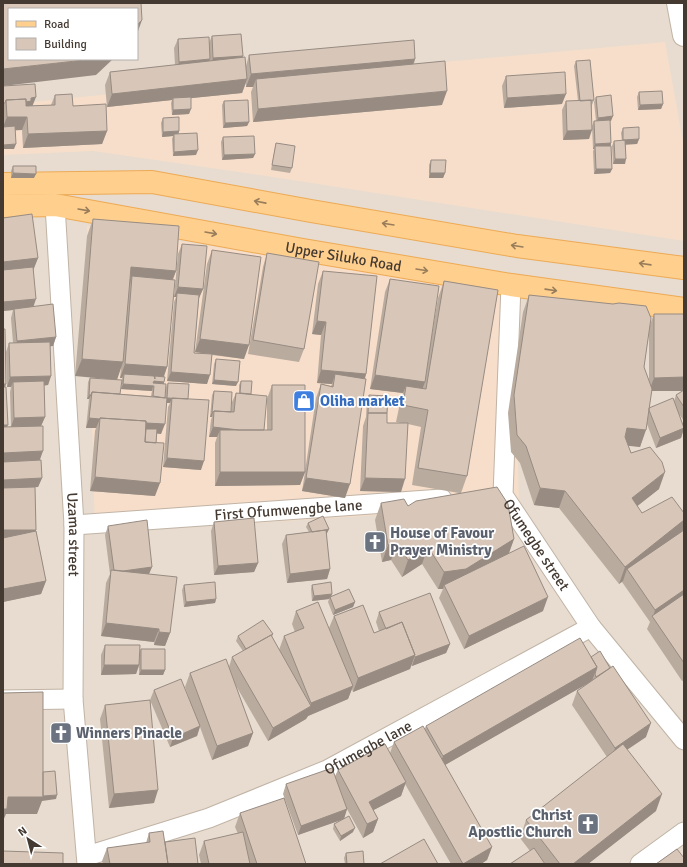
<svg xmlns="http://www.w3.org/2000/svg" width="687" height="867" font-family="Signika,sans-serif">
<rect width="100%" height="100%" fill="#f2ebe1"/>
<path fill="#e7dccf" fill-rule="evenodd" d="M3,3H684V864H3ZM9,9H137V59H9Z"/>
<path fill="#f7deca" d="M665,42L684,147V241L273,177L93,151L3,155V105L257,79Z
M87,226L514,295L519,506L95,533Z"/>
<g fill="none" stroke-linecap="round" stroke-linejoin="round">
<g stroke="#c1b4a6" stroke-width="21">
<g id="minor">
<path id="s1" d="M55,205L74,525L73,699L87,864"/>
<path id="s2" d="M511,285L503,495L591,627L684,740"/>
<path id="s3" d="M74,525L442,499"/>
<path d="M3,700L73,699"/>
<path id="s4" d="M87,856L209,818L327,770L591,627"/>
<path d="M640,864L684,832"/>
</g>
</g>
<g stroke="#c1b4a6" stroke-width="24">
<path id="tertiary" d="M678,3L684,35"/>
</g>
<g stroke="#edaa55" stroke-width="24">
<g id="primary">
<path d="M3,184L152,182L311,211L517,246L684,268"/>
<path id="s5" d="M3,206L55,205L303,250L511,285L684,309"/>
</g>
</g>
<use href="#minor" stroke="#fff" stroke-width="19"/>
<use href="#tertiary" stroke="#fff" stroke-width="22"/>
<use href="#primary" stroke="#ffcf8e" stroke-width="22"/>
</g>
<path fill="#baab9f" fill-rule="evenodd" d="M212,36L242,57L246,66L249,55L415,59L414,64L442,105L253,122L251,92L253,87H246V83L242,93L191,98L189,114L172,115L171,103L172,100L107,107L105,85L110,72L175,65L174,48L178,39L209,43Z
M576,61L594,100L592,105L589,139L563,140L562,110L566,101H578L574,66Z
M506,76L562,104L504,108L502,86Z
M3,86L32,106L51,105L55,95L73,106L107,131L102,144L23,148L22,130H15L14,149H3Z
M639,92L663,104L661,109L638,110L637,97Z
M596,97L613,116L610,121L611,146L612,169L610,173L594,174L593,151L594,149H593L592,126L594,121H596L594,102Z
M224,101L249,122L247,126L223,128L222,105Z
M163,118L179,131L178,134L196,155L173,156L172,139L173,136L162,137L161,123Z
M623,128L639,139L637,144H626L625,164H613L612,146L614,141H622L621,133Z
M223,137L255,154L253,158L222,160L221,142Z
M276,143L292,168L290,173L271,170L275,147Z
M431,160L445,173L443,178H429V165Z
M13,166L34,178H11V171Z
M3,218L38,258L33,269V306L56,337L53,346H50L51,376L48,385L44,386L45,417L41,426L40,460L42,478L38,487H35L36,530V531L46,581L41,594L3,602V329L6,384L5,387L7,427H11L10,392L11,387H7L6,352L9,343H13L11,318L13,310L3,311Z
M93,219L176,271L173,280L167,367L164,377V384L165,398L166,387L168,383L188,399L201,470L163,467L168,407L170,403H166L161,434L157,433L156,443L155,496L90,491L95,431L96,428H86L89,399H87L88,382L90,378L120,394L151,396L152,391L121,389L122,378H120L121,368L75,376L87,236Z
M182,244L203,289L199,298L194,353H204L195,352L207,264L212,250L244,359L212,355L207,384L167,381L174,302L176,297H174L178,254Z
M267,253L304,349L299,362L248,354L263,267Z
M323,271L366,374L365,379L345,498L302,491L305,472L300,485L215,486V443L217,437H209L211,420L212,417H210L212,395L214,391L231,412L232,402L236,393H239V385L241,381L250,394L264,430H267V399L272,385L305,471L316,398L321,384L331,386L332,384L317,383L321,335L312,334L318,284Z
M390,279L430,346L438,298L444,281L467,476L461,493L514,539L508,554L543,611L464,649L439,598L443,589H438L422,564L402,577L391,560L382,562L375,520L381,503L408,506L459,493L412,485L421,427L408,424L401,492L360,491L363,426L366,417L367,399L369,395L387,413V423H401L396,422L400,403L403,393L370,389L385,292Z
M529,295L650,325L654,314H684V421L679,414L684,427V429L681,438L656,448L647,424L640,447L628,445L631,453L659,489L637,506L642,513H684V527L683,531L684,530V680L682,681L647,629L650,622L622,582L623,581L619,584L559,508L534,505L520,463L511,452L508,413L523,312ZM649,331V381L644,367ZM651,391H683L676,395L674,401L649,408Z
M216,359L236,386L212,384L214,364Z
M214,522L258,563L254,572L214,575L211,531Z
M308,523L329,529L327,533L326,534L330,569L327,579L287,583L282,544L286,535L309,532L306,527Z
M108,526L152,567L149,574L170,633L165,646L154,645V642L101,636L106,583L110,574L105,535Z
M184,585L216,599L215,603L184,607L182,590Z
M312,585L332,594L331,596L355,602L353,607L333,615L328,602L329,599L312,601L311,589Z
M296,611L329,628L334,616L374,633L379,631L376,622L379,612L450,644L446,653L412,666L411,665L410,669L353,692L352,689L348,699L308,716L306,719L268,741L235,684L253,733L248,746L212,760L200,727L197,736L170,747L150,700L154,690L190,701L185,687L190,673L229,667L232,657L243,651L236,641L238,636L273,634L272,637L279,650L284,636L295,632L292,624Z
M105,645L139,653L141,649L165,670L163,675H139V666L136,674L101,675V655Z
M591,657L646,737L627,750L656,811L588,864H510L530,851L520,838L526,820L607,757L572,705L577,691L590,682L445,765L492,847L487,860L481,864H451L405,784L401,796L373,810L378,819L373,832L363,838L347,809L344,818L353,832L340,841L333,829L334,824L344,819L298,835L283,794L286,784L335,776L338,770L390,753L394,742L425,729L426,726Z
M105,705L154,803L109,808L100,719Z
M240,813L306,864H201L199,855L204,841L238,834L235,827Z
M149,833L165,842L198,864H103L102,861L107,848L146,843Z
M346,853L364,864H345L344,858Z"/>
<path fill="#978b82" d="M142,20L137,34V25Z
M243,56L239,66L209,67L213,58Z
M94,59H113L96,75L3,86V69Z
M210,59L207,69L176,71L179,62Z
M415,59L410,72L256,79L253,87H246L251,74Z
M247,79L242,93L173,100V98L172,100L107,107L112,94Z
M447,91L442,105L253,122L258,109Z
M566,94L562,104L504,108L507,98Z
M36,97L32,107L6,112L31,98Z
M663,104L661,109L638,110L640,105Z
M191,109L189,114L172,115L173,110Z
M613,116L611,121L596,123L598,118Z
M7,117H27L22,130L3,131V127Z
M249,122L247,126L223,128L225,123Z
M592,130L589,139L563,140L567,131Z
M107,131L102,144L23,148L28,134Z
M179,131L178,136L174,134L173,136L162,137L163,132Z
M639,139L637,144L622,145L623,140Z
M611,143L610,148L595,146L594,149H593L595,144Z
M16,144L14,149H3V145Z
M198,150L196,155L173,156L174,152Z
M255,154L253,158L222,160L224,155Z
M615,159H626L625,164H613Z
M596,169H612L610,173L594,174Z
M13,173L36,174L34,178H11Z
M430,173H445L443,178H429Z
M38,258L33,271L3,275V262Z
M131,267L176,271L169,288L132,276L130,285Z
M178,287L203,289L199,298L177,293L176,297H174Z
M36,299L33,308L14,309L13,310L3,311V302Z
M317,321L326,322L321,335L312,334Z
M56,337L53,346L14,350L17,341Z
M200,339L249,345L244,359L195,352Z
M82,359L123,362L117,380L75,376Z
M125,364L167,367L162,381L124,374L122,378H120Z
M321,370L366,374L362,387L335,374L332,384L317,383Z
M171,372L210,375L207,384L167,381Z
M375,375L425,382L420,395L406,386L403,393L370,389Z
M51,376L48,385L13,386V382L11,387H7L10,377Z
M684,377V391H649L654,378Z
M214,380L238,382L236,386L212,384Z
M154,381L164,382L162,387L153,386L152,391L121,389L123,384Z
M3,384H6L3,393Z
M89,395H91L89,399H87Z
M167,398H172L170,403H165Z
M212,412H213L212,417H210Z
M45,417L41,426L11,427L14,418Z
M89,418L100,419L96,428H86Z
M100,419L165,424L161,434L144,432Z
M3,425H8L4,434H3Z
M213,427L264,432L220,430L217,437H209Z
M627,428L646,430L640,447L620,445Z
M684,428L681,438L656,448L660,438Z
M43,451L38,465L3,466V453Z
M167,458L204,461L201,470L163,467Z
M220,472H305L300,485L215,486Z
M665,472L659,489L626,515L632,498Z
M95,477L160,483L155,496L90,491Z
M42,478L38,487L3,489V480Z
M306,478L350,484L345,498L302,491Z
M365,478L405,479L401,492L360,491Z
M540,488L565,491L559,508L534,505Z
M684,520V527L681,534L627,569L623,581L619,584L625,567Z
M329,529L327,533L312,540L314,535Z
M3,530H36L33,539L3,540Z
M514,539L508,556L444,585L443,589H438L444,572Z
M397,543L391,560L382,562L388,545Z
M428,547L422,564L402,577L408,560Z
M258,563L254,572L214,575L218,566Z
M152,567L148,576L114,572Z
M330,569L327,579L287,583L290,574Z
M46,581L41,594L3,602V589Z
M684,590V600L653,617L655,610Z
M332,594L330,599V597L329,599L312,601L314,596Z
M548,597L543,611L464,649L469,636Z
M216,599L215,603L184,607L186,602Z
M355,602L353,607L333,615L335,610Z
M106,623L159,629L154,642L101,636Z
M159,632L170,633L165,646L154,645Z
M450,644L446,653L412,666L415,657Z
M415,655L410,669L353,692L358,678Z
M104,665H139L136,674L101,675Z
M597,667L592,681L438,769L443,756Z
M141,670H165L163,675H139Z
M353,686L348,699L308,716L306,719L268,741L273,728L310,707L311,703Z
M651,723L646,737L610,761L615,748Z
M200,726L197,736L170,747L173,738Z
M253,733L248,746L212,760L217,746Z
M406,782L401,796L364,815L369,802Z
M158,790L154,803L109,808L114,794Z
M662,794L656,811L588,864H573Z
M57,795L56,799L42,801L37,814H6L3,821V809L8,797L41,796Z
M347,809L344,819L298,835L301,826Z
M378,819L373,832L363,838L367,824Z
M355,828L353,832L340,841L341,836Z
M492,847L487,860L481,864H463Z"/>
<path fill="#d8c7b9" stroke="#978b82" d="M3,3H141L142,20L137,25V9H9V59H94L3,69Z
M241,34L243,56L213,58L212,36Z
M209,37L210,59L179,62L178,39Z
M414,40L415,59L251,74L249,55Z
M245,57L247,79L112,94L110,72Z
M590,60L594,100L580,101L576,61Z
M445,61L447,91L258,109L256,79Z
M565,72L566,94L507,98L506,76Z
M35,84L36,97L31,98V101L26,102V99L6,100L5,103H3V86Z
M662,91L663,104L640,105L639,92Z
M72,94L73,106L106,104L107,131L28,134L27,117H7L6,100L26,99V106L55,105V95Z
M611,95L613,116L598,118L596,97Z
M191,97V109L173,110V98Z
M248,100L249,122L225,123L224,101Z
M591,100L592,130L567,131L566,101Z
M179,117V131L163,132V118Z
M610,120L611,143L595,144L594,121Z
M15,126L16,144L3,145V127Z
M639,127V139L623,140V128Z
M197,133L198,150L174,152V134Z
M254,136L255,154L224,155L223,137Z
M625,140L626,159H615L614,141Z
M276,143L295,146L292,168L272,165Z
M595,146H611L612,169H596Z
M431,160H446L445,173H430Z
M13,166H36V174L13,173Z
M32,214L38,258L3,262V218Z
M93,219L179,226L176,271L131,267L123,362L82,359Z
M182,244L207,246L203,289L178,287Z
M212,250L261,257L249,345L200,339Z
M267,253L319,262L304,349L253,340Z
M33,267L36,299L3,302V270Z
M323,271L377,276L366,374L321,370L326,322L317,321Z
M132,276L175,280L167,367L125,364Z
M390,279L439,286L425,382L375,375Z
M444,281L498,290L467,476L418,468L428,410L403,405L406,386L426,389Z
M177,293L199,295L194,353L212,354L210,375L171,372Z
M529,295L613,304L619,303L646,306L651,318L644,367L652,389L646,430L627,428L625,437L631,453L650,447L662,462L665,472L632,498L642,513L672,497L684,513V520L625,567L565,491L540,488L526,446L517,435L514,395Z
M53,304L56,337L17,341L14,309Z
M654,314H684V377L654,378Z
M3,329H5L6,384H3Z
M50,342L51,376L10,377L9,343Z
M216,359L240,361L238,382L214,380Z
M124,374L154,376L155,379V376L165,377L164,382L154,381L153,383L166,384L165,398L153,396L154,386L123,384Z
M335,374L366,379L350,484L306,478L321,384L333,387Z
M90,378L122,380L120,394L92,392L91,395H89Z
M44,381L45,417L14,418L13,382Z
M241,381H252L251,394L240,393Z
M168,383L189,384L188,399L167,398Z
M272,385H305V472H220V430H272Z
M3,387H6L8,425H3Z
M684,390V407L676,395Z
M214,391L232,392L231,412L214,411L213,412H212Z
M92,392L167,398L165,424L146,423V421L100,418V419L89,418Z
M236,393L267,396L264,430H239L213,427L214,411L234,412Z
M369,395L388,396L387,413H368Z
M172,398L209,400L204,461L167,458Z
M673,398L684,428L660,438L649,410V408Z
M368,413H387V423H408L405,479L365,478Z
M100,418L146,421L145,442L164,443L160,483L95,477Z
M43,426V451L3,453V427Z
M146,429H157L156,443L145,442Z
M41,460L42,478L3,480V462Z
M35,487L36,530H3V488Z
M497,487L508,504L514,539L466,569L444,572L428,547L408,560L397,543L388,545L381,503L404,499L408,506L416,501Z
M323,516L329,529L325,530L312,532L308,523Z
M254,518L258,563L218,566L214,522Z
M147,520L152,567L123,571L114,570L108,526Z
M326,530L330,569L290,574L286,535Z
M684,530V590L655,610L627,569Z
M36,531L46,581L3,589V538Z
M524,546L548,597L469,636L444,585Z
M111,570L177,577L170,633L159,632V629L106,623Z
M215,582L216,599L186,602L184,585Z
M331,582L332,594L314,596L312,585Z
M349,589L355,602L335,610L330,597Z
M430,593L450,644L415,657L414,655H415L402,622L386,629L379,612Z
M684,594V663L652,616Z
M318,602L353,686L311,703L284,636L304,628L296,611Z
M363,605L374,633L402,622L415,655L358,678L334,616Z
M263,620L273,634L246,649L238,636Z
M271,635L311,706L273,728L232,657Z
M580,638L597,667L443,756L426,726Z
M105,645H140L139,665H104Z
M141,649H165V670H141Z
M600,651L610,668L596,677L595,674L597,667L591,657Z
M226,659L253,733L217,746L190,673Z
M613,666L651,723L615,748L577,691Z
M181,679L200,726L173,738L154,690Z
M43,692V797H8L7,809H3V693Z
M150,700L158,790L114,794L105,705Z
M423,726L492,847L463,864L394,742Z
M385,744L406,782L369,802L378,819L367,824L338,770Z
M623,744L662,794L573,864H560L526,820Z
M332,768L347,809L301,826L286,784Z
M55,771L57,795L43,796V772Z
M284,798L306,864H257L240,813Z
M349,816L355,828L341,836L334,824Z
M163,831L168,864H110L107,848L150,842L149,833Z
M243,832L250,864H209L204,841Z
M195,838L198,864H168L165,842Z
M424,839L438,864H380Z
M534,848L545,864H510Z
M677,849L684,858V864H656Z
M3,851L63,853V864H3Z
M363,851L364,864H347L346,853Z"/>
<defs><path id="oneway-shaft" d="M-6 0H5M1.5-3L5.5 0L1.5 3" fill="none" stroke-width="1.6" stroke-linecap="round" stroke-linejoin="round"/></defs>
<g stroke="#987d5b">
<use href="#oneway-shaft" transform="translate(260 202) rotate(-169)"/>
<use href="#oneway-shaft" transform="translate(84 210) rotate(10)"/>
<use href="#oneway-shaft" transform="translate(388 224) rotate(-171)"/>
<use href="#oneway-shaft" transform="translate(211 233) rotate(10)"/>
<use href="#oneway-shaft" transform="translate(517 246) rotate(-171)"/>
<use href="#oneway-shaft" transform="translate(645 264) rotate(-172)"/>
<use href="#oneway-shaft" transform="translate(422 270) rotate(9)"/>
<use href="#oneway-shaft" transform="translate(551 290) rotate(8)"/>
</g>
<defs>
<g id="shop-square" transform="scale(1.15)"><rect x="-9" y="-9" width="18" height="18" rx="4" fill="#3f7fe0" stroke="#fff"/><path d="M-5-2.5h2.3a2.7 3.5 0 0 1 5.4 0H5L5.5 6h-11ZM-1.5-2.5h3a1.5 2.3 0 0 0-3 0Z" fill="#fff"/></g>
<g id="church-square" transform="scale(1.15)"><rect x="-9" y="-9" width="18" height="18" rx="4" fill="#6b7280" stroke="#fff"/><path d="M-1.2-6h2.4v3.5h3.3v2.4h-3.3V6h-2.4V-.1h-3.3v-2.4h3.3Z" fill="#fff"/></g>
</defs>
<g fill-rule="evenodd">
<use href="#shop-square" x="304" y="401"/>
<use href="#church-square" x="375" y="542"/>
<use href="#church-square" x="61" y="733"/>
<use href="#church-square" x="588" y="824"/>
</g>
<g text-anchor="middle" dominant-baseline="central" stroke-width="3.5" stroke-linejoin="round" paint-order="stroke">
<g font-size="15" fill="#443a32" stroke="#fff">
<text stroke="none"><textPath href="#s5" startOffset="345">Upper Siluko Road</textPath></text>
<text stroke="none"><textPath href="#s3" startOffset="215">First Ofumwengbe lane</textPath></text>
<text stroke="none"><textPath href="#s1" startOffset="330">Uzama street</textPath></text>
<text stroke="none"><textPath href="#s2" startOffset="270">Ofumegbe street</textPath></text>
<text stroke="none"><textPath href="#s4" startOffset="302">Ofumegbe lane</textPath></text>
</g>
<g font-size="15" font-weight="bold" fill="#366cbe" stroke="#fff" text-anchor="start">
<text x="320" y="401">Oliha market</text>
</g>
<g font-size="15" font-weight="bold" fill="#5b616d" stroke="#fff" text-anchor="start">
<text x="390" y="533">House of Favour<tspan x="390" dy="17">Prayer Ministry</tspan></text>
<text x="76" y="733">Winners Pinacle</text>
<text x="572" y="815" text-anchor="end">Christ<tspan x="572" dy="17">Apostlic Church</tspan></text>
</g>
</g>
<rect width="687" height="867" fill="none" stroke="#443a32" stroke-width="8"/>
<rect x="8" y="8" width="130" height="52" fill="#ffffff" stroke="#b4b0ad"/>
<rect x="16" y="21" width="20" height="6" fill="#ffcf8e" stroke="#b4b0ad"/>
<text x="44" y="28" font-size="12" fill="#443a32">Road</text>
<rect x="16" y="38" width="20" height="12" fill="#d8c7b9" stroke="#b4b0ad"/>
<text x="44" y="48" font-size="12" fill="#443a32">Building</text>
<g transform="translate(28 839) rotate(324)" stroke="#ffffff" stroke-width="3" paint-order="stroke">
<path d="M0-3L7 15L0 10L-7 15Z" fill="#443a32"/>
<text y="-6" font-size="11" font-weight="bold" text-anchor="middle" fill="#443a32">N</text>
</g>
</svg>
